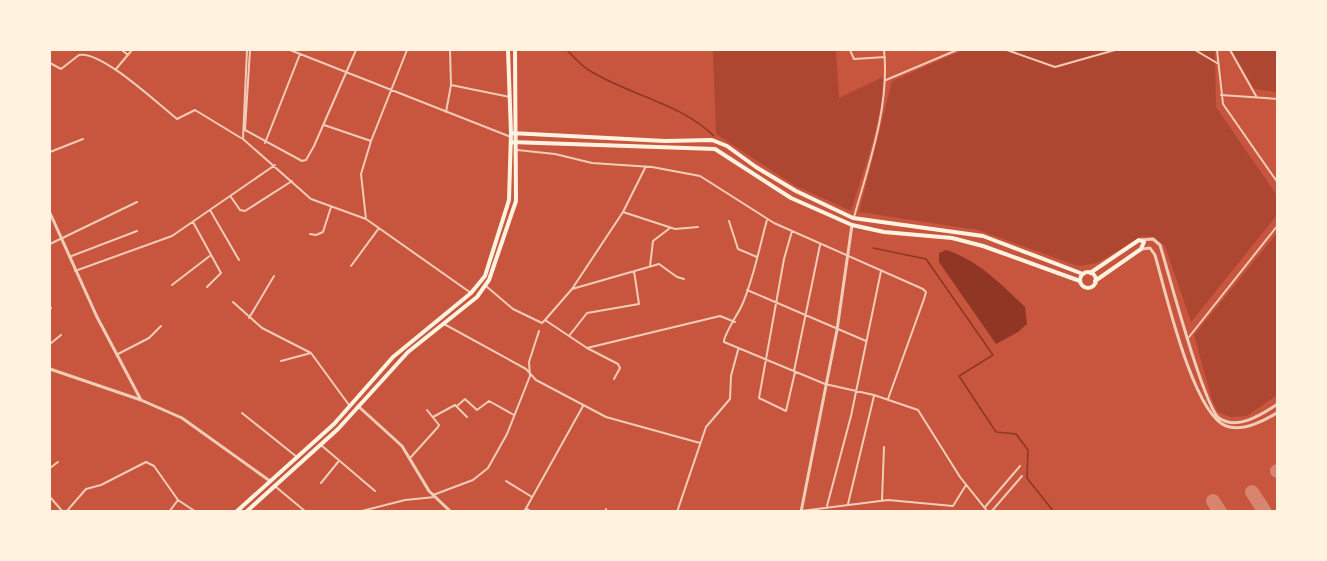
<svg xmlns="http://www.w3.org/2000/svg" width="1327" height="561" font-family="Helvetica,sans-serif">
<rect width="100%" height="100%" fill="#c8553d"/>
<path fill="#ae4732" d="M713,50H836L839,98L883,77C883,122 864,168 851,211L794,185L716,134Z
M963,50H1215L1216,107L1278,197L1277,215L1191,322L1165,246L1153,237L1143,236L1097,263L1078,266L978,230L859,212L892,81Z
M1232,50H1277V92L1254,89Z
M1277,233V395L1247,416L1231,417L1218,412L1212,400L1194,335Z"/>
<path fill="#8f3625" d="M946,250C978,260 1002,285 1025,307L1027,324L1018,332L996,344L939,262V253Z"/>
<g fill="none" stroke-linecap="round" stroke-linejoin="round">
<path stroke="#8f3625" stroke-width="1.5" d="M567,50C573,56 580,64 587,69C627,95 679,102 714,136
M873,248L926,259L993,355L959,376L996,432L1016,434L1028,450L1027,478L1054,512"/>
<path stroke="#d8846e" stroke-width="14" d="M1277,471H1278
M1252,492L1265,512
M1213,501L1220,512"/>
<path stroke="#f1ccb7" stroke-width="2" d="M122,50L128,55
M247,50L243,139L311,199L366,219L471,293
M250,50L245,130L302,161L306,160L314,146L356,50
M290,50L511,137
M850,50L854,59L885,57
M1007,50L1055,67L1115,50
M1195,50L1217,63
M1217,50L1223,104L1278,183
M1230,50L1256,96
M50,63L61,69L79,55C101,50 158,104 177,119L195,110L241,138
M116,69L132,50
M886,80L957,50
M451,85L510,97
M1221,95L1278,99
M446,112L451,85L450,50
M324,125L371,141
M265,143L300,54
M517,150L555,154L592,163L652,167L700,176L774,223L923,289L926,292L924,299L888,399
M50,152L83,139
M231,197L240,210L245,211L292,181
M210,210L239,260
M623,212L675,229L698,227
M854,217C869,164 890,105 884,50
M366,219L361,174L371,141L407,50
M767,220C759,248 754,278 742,305C738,314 723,336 724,342L825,384L874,395L918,410L960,477L988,512
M729,221L738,249L757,257
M193,222L221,273L207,287
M792,231L784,259L759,398L786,411L795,372
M310,234L316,235L323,232L331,207
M50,244L137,202
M69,257L137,231
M351,266L379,228
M650,266L653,241L670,228
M75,271L172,236L275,165
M172,285L211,255
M486,286L513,309L542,323L545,320
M572,289L659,264L677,277L684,279
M747,290L866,341
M233,302L262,328L311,353L349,405
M50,309L51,308
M249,318L274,276
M444,324L526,369L536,380L606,417L700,443
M569,336L587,313L639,304L634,271
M1189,337L1278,225
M50,344L61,335
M587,348L720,316L735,322
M118,354L149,338L161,326
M281,361L311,353
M794,371L820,245
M614,379L620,368L618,364L587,348L545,320L572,289L623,212L645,168
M457,406L465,399L477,410L489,401L514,415
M242,413L297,457
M433,417L455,405L467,417
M321,445L375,491
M411,457L438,427L439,425L427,410
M50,468L58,462
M506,481L532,497
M321,483L338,462
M276,487L306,512
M433,495L473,480L488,468L507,434L530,376L529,362L539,331
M50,497L63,512
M882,500L884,447
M848,504L874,396
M827,506L851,416L881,271
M985,507L1020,466
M526,508L531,512
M801,511L888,500L953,506L966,485
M66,512L86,489L101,485L146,462L154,466L178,500L196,512
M169,512L178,500
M358,512L405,500L435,497
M524,512L583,406
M605,512L606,509
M677,512L706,427L730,399L731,376L738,350
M991,512L1022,476"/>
<path stroke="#f1ccb7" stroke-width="3" d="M50,213L97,317L141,400
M1141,240L1153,239L1160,245C1168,271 1204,407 1219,418C1238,431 1262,414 1278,404
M1142,249L1150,248L1155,255C1165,290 1193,414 1226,426C1242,432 1265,421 1278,412
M50,369L141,400L182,418L270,481
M358,406L402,446L429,491L451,512
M801,512L837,330L852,225"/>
<path stroke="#fff3e0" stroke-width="4" d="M511,133L665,141L712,140L727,146L756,167L796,191L853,218L983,236L1083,274
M511,142L715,149L791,198L852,225L884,232L952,238L983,246L1080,281
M1080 280a8 8 0 1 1 16 0a8 8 0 1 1-16 0Z
M1090,273L1139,240L1144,242L1141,249L1095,281
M236,512L334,424L393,357L471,293L485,276L509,200L511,133L508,50
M246,512L338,429L408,352L477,297L489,280L516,201L515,50"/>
</g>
<rect width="1327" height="561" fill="none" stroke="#fff3e0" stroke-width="102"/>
</svg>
